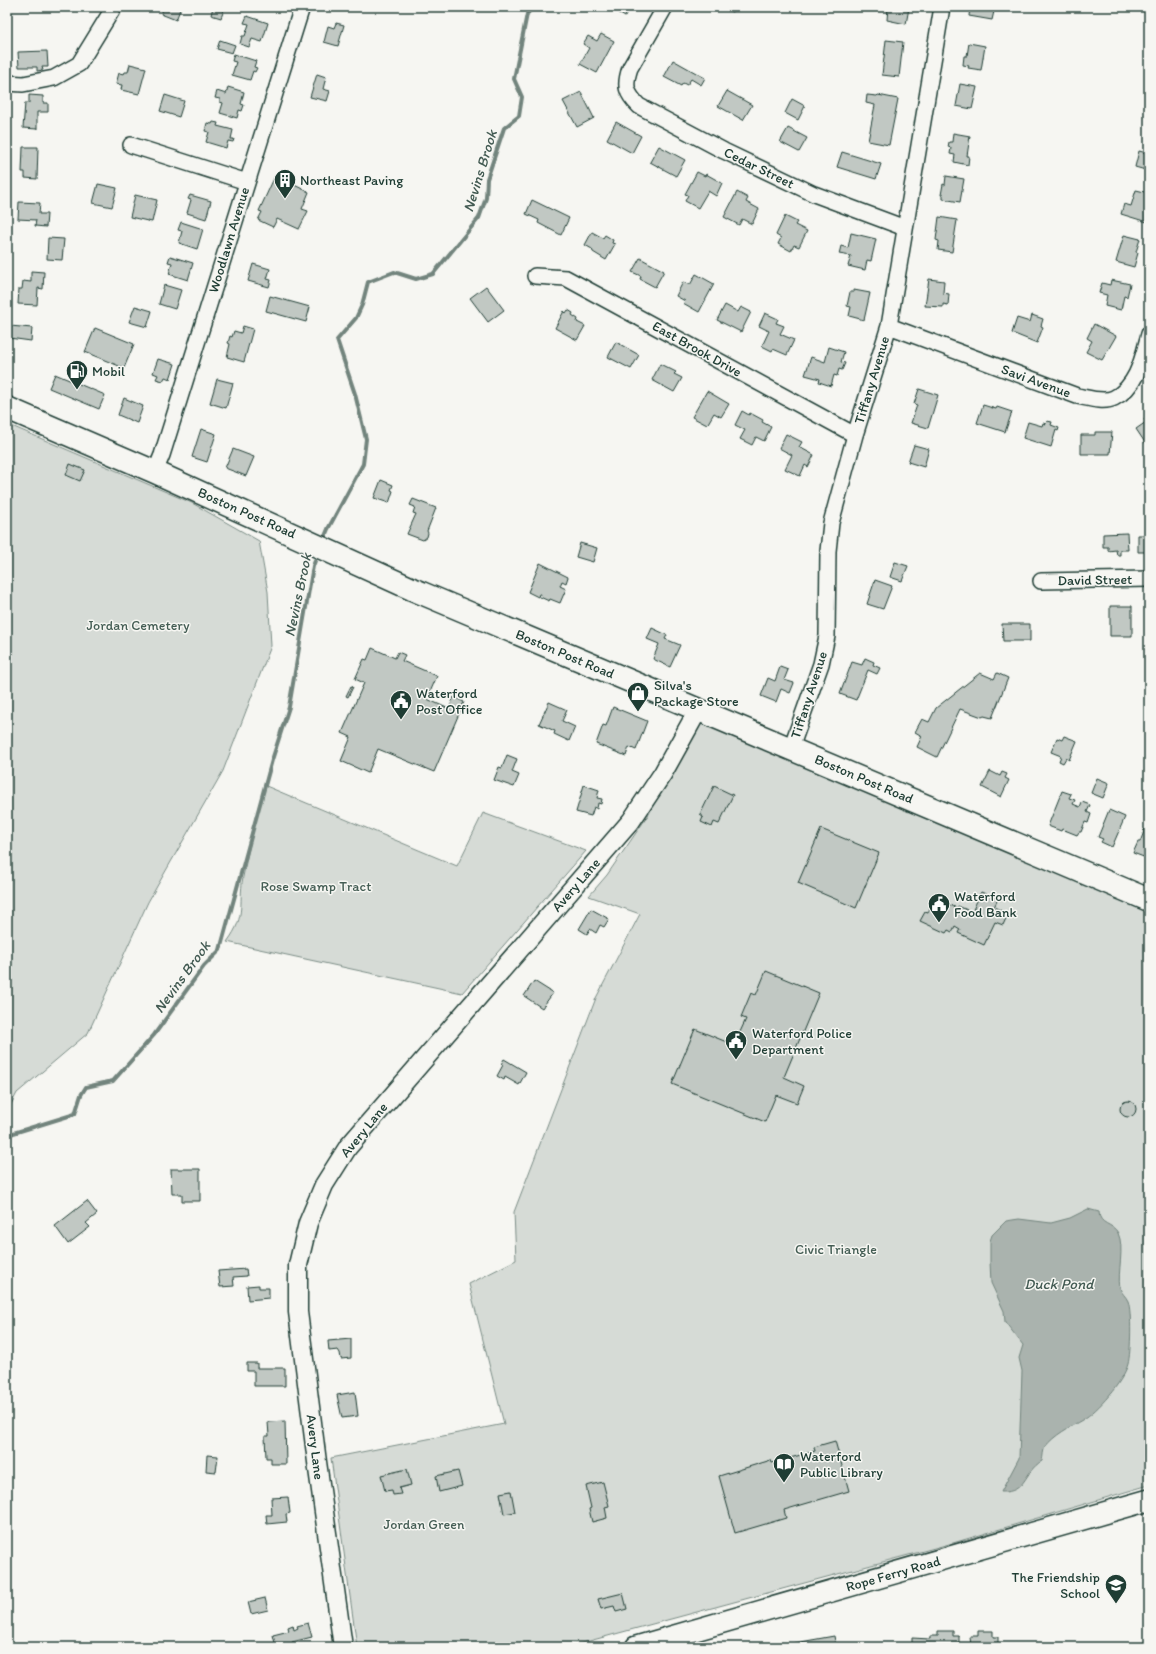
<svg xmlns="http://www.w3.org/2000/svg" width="1156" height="1654" font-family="Itim,sans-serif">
<rect width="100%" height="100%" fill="#f6f6f2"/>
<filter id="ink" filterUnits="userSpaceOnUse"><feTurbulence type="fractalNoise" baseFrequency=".025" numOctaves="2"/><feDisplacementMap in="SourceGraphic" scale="8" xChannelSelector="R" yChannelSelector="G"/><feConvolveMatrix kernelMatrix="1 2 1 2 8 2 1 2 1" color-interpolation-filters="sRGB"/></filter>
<g filter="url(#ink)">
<path fill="#d6dbd6" stroke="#7a8c85" d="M7,424L192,503L259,541L268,592L271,646L223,771L148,902L88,1033L17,1093L7,1112Z
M698,710L1149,908V1485L953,1543L567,1647H357L331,1458L504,1424L469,1284L516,1260L514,1212L596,998L640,914L589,896L607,875L649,814Z
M266,786L457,866L483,813L586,851L462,993L227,942C248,914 237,903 244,872C249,846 256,821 262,795Z"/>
<path fill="#aab3ae" stroke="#72847d" d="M1088,1209L1099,1212C1099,1225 1113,1223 1118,1233C1125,1248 1117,1272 1120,1288C1121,1293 1126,1296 1128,1301C1132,1312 1131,1352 1128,1364C1123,1382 1098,1411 1082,1420C1070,1427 1054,1435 1045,1447C1043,1450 1043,1457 1042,1461C1023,1472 1027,1493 1001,1492L1019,1458L1022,1371L1019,1358L1023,1345L1005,1322L1004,1311L991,1283L990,1262V1241L992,1235L1006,1221L1019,1219L1051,1223L1070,1218Z"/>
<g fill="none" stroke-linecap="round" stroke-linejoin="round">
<path stroke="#72847d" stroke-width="4" d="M323,541L328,529L363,464L366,439L355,394L337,340L356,318L362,305L368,282L394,272L416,279L433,274L479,218L486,198L487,179L504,128L519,116L522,97L514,79L527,14L533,7
M7,1135L75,1114L81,1095L86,1087L113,1081L154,1035L204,966L220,950L272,760L289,707L313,566L318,553"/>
</g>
<path fill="#c1c8c3" stroke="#1f3d34" d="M164,7H181L176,20L161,14Z
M213,7H225L221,18L211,15Z
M609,7H630L625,17Z
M723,7H735L732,12Z
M888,7H912V9L909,8L906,24L887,20Z
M970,7H995L992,20L969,16Z
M247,16L268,23L262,42L252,39L249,47L240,44L242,36H245L249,24L244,23Z
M336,23L344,25L338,46L324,42L328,26L334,28Z
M601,34L614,41L597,73L580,64L589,48L583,44L588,36L597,41Z
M220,40L235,45L232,53L217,49Z
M886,40L903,42L899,77L882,75Z
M969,43L985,46L981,70L968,68L969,66L963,65L964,56H967Z
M47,51L48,67H42L43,70L37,71V67H19L18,52Z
M234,54L256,61L254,67L257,68L255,72L253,71L250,80L232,75L236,62L232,61Z
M673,60L705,78L701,85L691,79L687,85L683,83L681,86L664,77Z
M130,64L146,68L139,94L121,90L122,85L116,84L119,73L124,74L125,72H128Z
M317,74L326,77L323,89L330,91L327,101L310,97Z
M960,84L977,87L972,109L956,106Z
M228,87L244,92L241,104L244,105L242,111L239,110L237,118L220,113L223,103L220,102V99L215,98L217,91L226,94Z
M727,91L752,105L743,120L718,106Z
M581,92L594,118L577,127L563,101Z
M29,95L43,96V103H48V112H37V129L23,128L25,103H29Z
M165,95L184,101L179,117L160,111Z
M867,95L877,96L878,95L898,99L889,145L868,141L875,105L866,103Z
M792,99L805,106L798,120L785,113Z
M213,122L218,123L217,126L233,130L231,139H234L233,142L228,141L226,148L206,142L209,132L205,131L207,123L212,124Z
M616,122L641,136L632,153L607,139Z
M788,128L807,138L799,152L780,142Z
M953,133L970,136L967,156H969L968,165L954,162L955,155L950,154L951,148L948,147L949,142H952Z
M659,146L685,160L676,176L650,162Z
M23,147H38L37,179L25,178V172H22Z
M1149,148V171L1135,167L1139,151L1147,153Z
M842,152L881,164L876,179L837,167Z
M697,172L705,176L706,174L722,183L716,196L708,191L698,208L685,201L688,195L685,194Z
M275,176L309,192L302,209L308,211L299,229L277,219L273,227L258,220L262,212L259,211Z
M946,176L964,179L960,202L943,199V195H941L943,184L945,185Z
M98,184L117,188L112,207L93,203Z
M1136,190L1149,193V216L1147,222L1121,214L1124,204L1131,206Z
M737,192L748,198L746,202L759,209L752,224L742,219L739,225L724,217Z
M135,195L157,200L152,222L130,217Z
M190,195L211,201L206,219L187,213L191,200L188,199Z
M532,200L569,218L561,235L538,223L539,220L526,214Z
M19,202L40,203L39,214H47L46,227L35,226L36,220L18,219Z
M785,216L797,222L795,225L807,231L799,247L794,245L791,251L778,244L781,238L776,235Z
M939,217L957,220L952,252L938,250L939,241L936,240Z
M181,222L203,229L197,249L179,243L182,231L178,230Z
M592,232L603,238L605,235L613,240L612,243L615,244L606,260L593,252L592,249L585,245Z
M851,233L876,239L871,261L867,260L865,270L848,266L851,256L839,254L841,246L848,248Z
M1124,235L1140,239L1136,252L1138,253L1134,267L1116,262Z
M48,238L64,239L62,260L47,259Z
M170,256L193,263L188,280L169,274L172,263L168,262Z
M640,258L664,271L655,287L640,279L641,276L632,272Z
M253,264L270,269L267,279L271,280L269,287L248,281Z
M31,271L44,272L43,289L38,288L37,305L18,304L19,289H22L23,281L31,282Z
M696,274L714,284L699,312L683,303L685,301L676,296L683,282L690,285Z
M929,279L944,281L943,293L949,294L948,305L943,304V307L925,306Z
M1111,280L1130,284L1127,297L1124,296L1121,310L1105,306L1107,295L1099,293L1102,283L1110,285Z
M164,285L181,290L175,309L159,304Z
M486,286L504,310L488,322L470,298Z
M854,290L870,293L864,320L849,316L851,307L847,306L850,292H854Z
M270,296L310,307L306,322L266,311Z
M725,305L738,312L741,307L751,312L741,332L717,320Z
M135,306L152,311L147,327L129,322Z
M568,310L573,313L572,315L578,319L577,322L585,326L577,340L555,328L564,311L566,313Z
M765,313L778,319L776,323L784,326L780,334L794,340L787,355L773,349L772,351L762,346L769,331L759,326Z
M1032,315L1043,319L1041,326L1043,327L1037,343L1012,333L1017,318L1030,322Z
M1094,324L1116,336L1102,360L1086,352L1092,341L1087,338Z
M10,326L32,328L31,341L9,338Z
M243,326L253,329L244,362L227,357L230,344L228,343L230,336L232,337L234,331L241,333Z
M95,328L134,344L124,368L85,352Z
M616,342L639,355L631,369L608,357Z
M829,347L844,352L841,362L845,363L842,370L839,369L837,376L834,375L831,386L819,382L820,379L805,375L811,357L825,362Z
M158,359L175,364L170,379L165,377L163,381L156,379L158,375L153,373Z
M660,364L676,372L674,374L682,378L674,392L652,380Z
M55,374L105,395L99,409L49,388Z
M217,379L233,383L226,408L210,403Z
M919,389L938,395L928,428L911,423L917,405L914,404Z
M707,391L729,404L721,417L714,413L707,425L692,417Z
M124,398L143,406L137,423L118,415Z
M983,405L996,409L997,407L1012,412L1005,432L977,423Z
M742,411L749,415L750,413L763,420L762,422L771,427L764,441L756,437L752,445L740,439L745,430L735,425Z
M1149,416V442L1146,444L1136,429L1146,422L1144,419Z
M1047,421L1052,422L1051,425L1059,428L1058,431L1056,430L1051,447L1023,438L1028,422L1042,426L1043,423L1046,424Z
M201,429L216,434L207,462L192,457Z
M1095,432H1112L1110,454H1081V435H1095Z
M786,434L802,442L799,447L814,455L808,467L805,465L800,476L785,469L792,455L779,448Z
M914,445L929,449L924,467L908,462Z
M233,449L254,457L246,476L225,468Z
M70,464L85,470L80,481L66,475Z
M381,480L393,485L391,490L393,491L389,503L374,498Z
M413,499L436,508L427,531L428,533L427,537L423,540L407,534L416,514L413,513L415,507L410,505Z
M1127,533L1128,550H1120V555H1117L1116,550L1108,551V547H1103V534Z
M1138,535H1149V552H1138Z
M580,543L597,548L593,562L576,557Z
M895,562L908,566L902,581L890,577Z
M540,563L568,577L566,583L562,581L560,586L566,589L560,603L550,599L549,601L540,597L541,594H539L538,597L528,592Z
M875,580L892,586L883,609L867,604Z
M1110,606H1132V636H1110Z
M1002,624H1030V641H1003Z
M652,628L667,635L665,639L680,645L670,667L653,659L659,644L647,639Z
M372,648L395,658L398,652L405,655L402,661L437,676L427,699L449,709L454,697L464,702L434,772L378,749L368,773L341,761L351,737L342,733L364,683L355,679L364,659L367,660Z
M865,658L874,662L873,665L880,668L877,674L868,670L856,700L840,694L852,662L862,665Z
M780,667L788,670L784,680L794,683L790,693L781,689L776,702L761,696L768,678L775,681Z
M980,673L994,679L997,673L1008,678L992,718L984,716L982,717L960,709L937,757L917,747L922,736L915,732L922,719L929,722L936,708Z
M351,686L353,687L348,697L346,696Z
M549,702L567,710L562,721L575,727L569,741L554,734L555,731L539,724Z
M613,707L647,721L636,750L629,747L626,756L596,744L603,725L606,726Z
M1064,736L1077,741L1069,760L1066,758L1063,763L1059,761L1061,756L1051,752L1057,738L1062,740Z
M507,755L517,759L512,772L519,775L514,787L494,780L499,767L502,768Z
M990,771L1000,776L1002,772L1007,774L1005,778L1009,780L1001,797L982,787Z
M1097,778L1109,783L1103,798L1091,793Z
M584,785L599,790L597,798L602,799L601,804L598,803L597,809L594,807L591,816L576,812Z
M714,786L733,795L719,824L714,822L712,827L701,822L703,817L700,815Z
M1062,791L1071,794L1069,798L1075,800L1073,804L1080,807L1082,802L1090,805L1087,812L1091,814L1088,823L1085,822L1081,832H1079L1077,835L1062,829L1061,831L1048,826Z
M1109,810L1125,817L1112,847L1101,842L1103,839L1098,837Z
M821,829L879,853L856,908L798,883Z
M1145,829L1149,831V859L1133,853L1138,842H1140Z
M981,892L998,899L994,907L1008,914L1003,925L995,922L984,945L958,933L960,929L955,926L952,932L948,930L946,933L920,921L925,912L928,913L934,898L957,908L958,906L972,912Z
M591,909L609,919L604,927L600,925L596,933L590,929L587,934L579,929Z
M766,971L819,993L784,1077L804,1086L797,1103L776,1095L765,1122L672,1084L695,1029L734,1045L746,1019L741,1017L751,993L756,995Z
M534,981L553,993L542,1008L524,996Z
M504,1059L526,1072L519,1085L505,1077L504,1080L497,1076L503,1065L501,1064Z
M1120 1109a8 8 0 1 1 16 0a8 8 0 1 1-16 0Z
M171,1169H200V1201H182V1194H172Z
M87,1201L97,1214L86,1223L90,1227L68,1244L55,1226Z
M246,1269L247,1276L233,1277L234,1286L220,1287L218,1271Z
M259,1285V1288H269V1298L248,1300L247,1286Z
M351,1339V1358L341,1359L340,1353L338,1350L329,1351L328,1341Z
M247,1363H257V1368H285V1386H254V1371H247Z
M355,1392L358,1416L342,1418L337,1395Z
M285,1421L286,1464H271V1458H266L265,1436H269L268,1422Z
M835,1441L849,1491L784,1510L786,1518L735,1533L719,1476L771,1460L772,1463L815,1451L814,1447Z
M207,1455L218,1456L216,1472L206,1471Z
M407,1469L411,1485L399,1488L401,1494L393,1495L392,1490L385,1491L381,1475Z
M458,1471L462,1486L439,1492L436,1476Z
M603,1482L609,1506L605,1507L607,1518L592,1522L589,1509L591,1508L586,1486Z
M511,1491L515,1512L504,1514L500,1493Z
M288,1497L290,1513L286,1514L287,1522L267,1524L266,1515H272L271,1498Z
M623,1593L627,1609L616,1612L614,1606L601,1609L598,1599Z
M265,1598L268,1610L251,1614L248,1602Z
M308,1623L312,1637L292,1642L294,1647H276L273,1635L289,1631L288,1627L293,1625L294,1630L298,1628L297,1626Z
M938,1631H953V1636H959V1647H912V1638L930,1639V1636H938Z
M978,1631H993V1637H998V1647H971L970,1636H978Z
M834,1636L836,1647H796L795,1643Z"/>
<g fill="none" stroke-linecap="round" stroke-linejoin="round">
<g stroke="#1f3d34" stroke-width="18">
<path id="minor" d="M665,7L630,68C624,86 626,93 639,106L724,151L814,194L905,228
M7,83L23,84L54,78L79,64L114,7
M131,145L247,182
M535,276L566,278L855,435
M889,326L1077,396C1088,398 1104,403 1114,398C1138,386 1143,356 1149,334
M155,472L162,455L302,7
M1041,581L1149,579
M791,748L821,664L827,636L828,551L831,523L855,435L889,326L942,7"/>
</g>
<g stroke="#1f3d34" stroke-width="21">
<path id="tertiary" d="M343,1647L317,1462L298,1312V1265L308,1223L324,1185L348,1147L631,821L663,773L698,710"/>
</g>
<g stroke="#1f3d34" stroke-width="24">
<path id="secondary" d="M636,1647L1149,1500"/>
</g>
<g stroke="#1f3d34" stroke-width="25">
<path id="primary" d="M7,408L155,472L412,589L1149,900"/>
</g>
<use href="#minor" stroke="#f6f6f2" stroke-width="15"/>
<use href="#tertiary" stroke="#f6f6f2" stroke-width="18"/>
<use href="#secondary" stroke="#f6f6f2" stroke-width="21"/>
<use href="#primary" stroke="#f6f6f2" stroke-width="22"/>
</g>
</g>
<defs>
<g id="building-pin" transform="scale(1.15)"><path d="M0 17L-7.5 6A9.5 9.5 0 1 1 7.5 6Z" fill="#1f3d34" stroke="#f6f6f2"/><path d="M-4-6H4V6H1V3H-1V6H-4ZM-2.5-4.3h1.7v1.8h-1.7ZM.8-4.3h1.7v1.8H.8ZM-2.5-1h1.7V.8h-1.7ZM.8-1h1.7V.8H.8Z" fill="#fff"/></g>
<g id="fuel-pin" transform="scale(1.15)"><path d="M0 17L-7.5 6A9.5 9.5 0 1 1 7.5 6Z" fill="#1f3d34" stroke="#f6f6f2"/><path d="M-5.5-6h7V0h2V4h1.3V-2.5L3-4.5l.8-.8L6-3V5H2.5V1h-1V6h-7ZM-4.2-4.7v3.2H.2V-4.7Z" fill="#fff"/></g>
<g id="shop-pin" transform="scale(1.15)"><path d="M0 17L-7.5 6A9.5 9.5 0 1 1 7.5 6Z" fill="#1f3d34" stroke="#f6f6f2"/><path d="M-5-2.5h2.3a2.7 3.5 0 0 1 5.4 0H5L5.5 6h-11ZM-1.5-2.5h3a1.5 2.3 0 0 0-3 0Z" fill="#fff"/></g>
<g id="civic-pin" transform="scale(1.15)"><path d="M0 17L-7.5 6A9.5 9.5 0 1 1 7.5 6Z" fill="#1f3d34" stroke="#f6f6f2"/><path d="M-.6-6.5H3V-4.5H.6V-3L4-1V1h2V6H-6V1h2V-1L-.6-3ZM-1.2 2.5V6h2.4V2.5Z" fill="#fff"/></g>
<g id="library-pin" transform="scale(1.15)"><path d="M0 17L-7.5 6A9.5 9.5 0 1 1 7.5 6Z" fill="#1f3d34" stroke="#f6f6f2"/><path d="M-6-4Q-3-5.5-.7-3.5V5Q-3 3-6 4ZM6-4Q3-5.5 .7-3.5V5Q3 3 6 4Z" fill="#fff"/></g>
<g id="school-pin" transform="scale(1.15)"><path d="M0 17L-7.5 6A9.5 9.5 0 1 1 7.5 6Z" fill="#1f3d34" stroke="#f6f6f2"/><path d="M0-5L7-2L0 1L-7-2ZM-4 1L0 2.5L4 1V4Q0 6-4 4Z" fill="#fff"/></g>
</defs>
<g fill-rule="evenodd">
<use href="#building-pin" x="285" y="180"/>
<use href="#fuel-pin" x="77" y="371"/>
<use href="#shop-pin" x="638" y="693"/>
<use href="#civic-pin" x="401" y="701"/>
<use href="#civic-pin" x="939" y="904"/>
<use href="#civic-pin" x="736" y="1041"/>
<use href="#library-pin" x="784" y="1464"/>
<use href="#school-pin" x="1116" y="1585"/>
</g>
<g text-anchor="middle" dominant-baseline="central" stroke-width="3" stroke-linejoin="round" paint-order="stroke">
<g font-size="14" fill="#1f3d34" stroke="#f6f6f2">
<text transform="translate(759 168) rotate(26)">Cedar Street</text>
<text transform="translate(229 240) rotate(-73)">Woodlawn Avenue</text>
<text transform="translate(697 349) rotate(29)">East Brook Drive</text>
<text transform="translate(872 380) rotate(-73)">Tiffany Avenue</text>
<text transform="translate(1036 381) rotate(20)">Savi Avenue</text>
<text transform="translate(247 513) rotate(24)">Boston Post Road</text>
<text transform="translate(1095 580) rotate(-1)">David Street</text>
<text transform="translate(565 654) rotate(23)">Boston Post Road</text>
<text transform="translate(809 695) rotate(-72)">Tiffany Avenue</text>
<text transform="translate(864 779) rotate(23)">Boston Post Road</text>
<text transform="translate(576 885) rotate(-49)">Avery Lane</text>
<text transform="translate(364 1130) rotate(-51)">Avery Lane</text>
<text transform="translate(315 1447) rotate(83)">Avery Lane</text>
<text transform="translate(893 1574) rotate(-16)">Rope Ferry Road</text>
</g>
<g font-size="14" fill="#1f3d34" stroke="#f6f6f2" text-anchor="start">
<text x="300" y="180">Northeast Paving</text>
<text x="92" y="371">Mobil</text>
<text x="654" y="685">Silva's<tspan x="654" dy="16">Package Store</tspan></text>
<text x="416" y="693">Waterford<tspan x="416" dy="16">Post Office</tspan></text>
<text x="954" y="896">Waterford<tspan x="954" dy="16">Food Bank</tspan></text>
<text x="752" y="1033">Waterford Police<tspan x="752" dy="16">Department</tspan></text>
<text x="800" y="1456">Waterford<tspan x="800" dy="16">Public Library</tspan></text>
<text x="1100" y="1577" text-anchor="end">The Friendship<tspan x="1100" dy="16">School</tspan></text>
</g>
<g font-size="14" fill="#445d54" stroke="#f6f6f2">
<text x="138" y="625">Jordan Cemetery</text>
<text x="316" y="886">Rose Swamp Tract</text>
<text x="836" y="1249">Civic Triangle</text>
<text x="424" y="1524">Jordan Green</text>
</g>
<g font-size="15" font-style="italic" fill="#425a52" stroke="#f6f6f2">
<text transform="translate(480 171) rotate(-73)">Nevins Brook</text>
<text transform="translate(298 595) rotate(-78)">Nevins Brook</text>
<text transform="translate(182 977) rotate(-54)">Nevins Brook</text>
<text x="1059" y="1284">Duck Pond</text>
</g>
</g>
<rect width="1156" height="1654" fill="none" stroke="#f6f6f2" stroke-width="24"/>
<rect x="12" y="12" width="1132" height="1630" fill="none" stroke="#1f3d34" stroke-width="1.5" filter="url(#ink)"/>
</svg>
